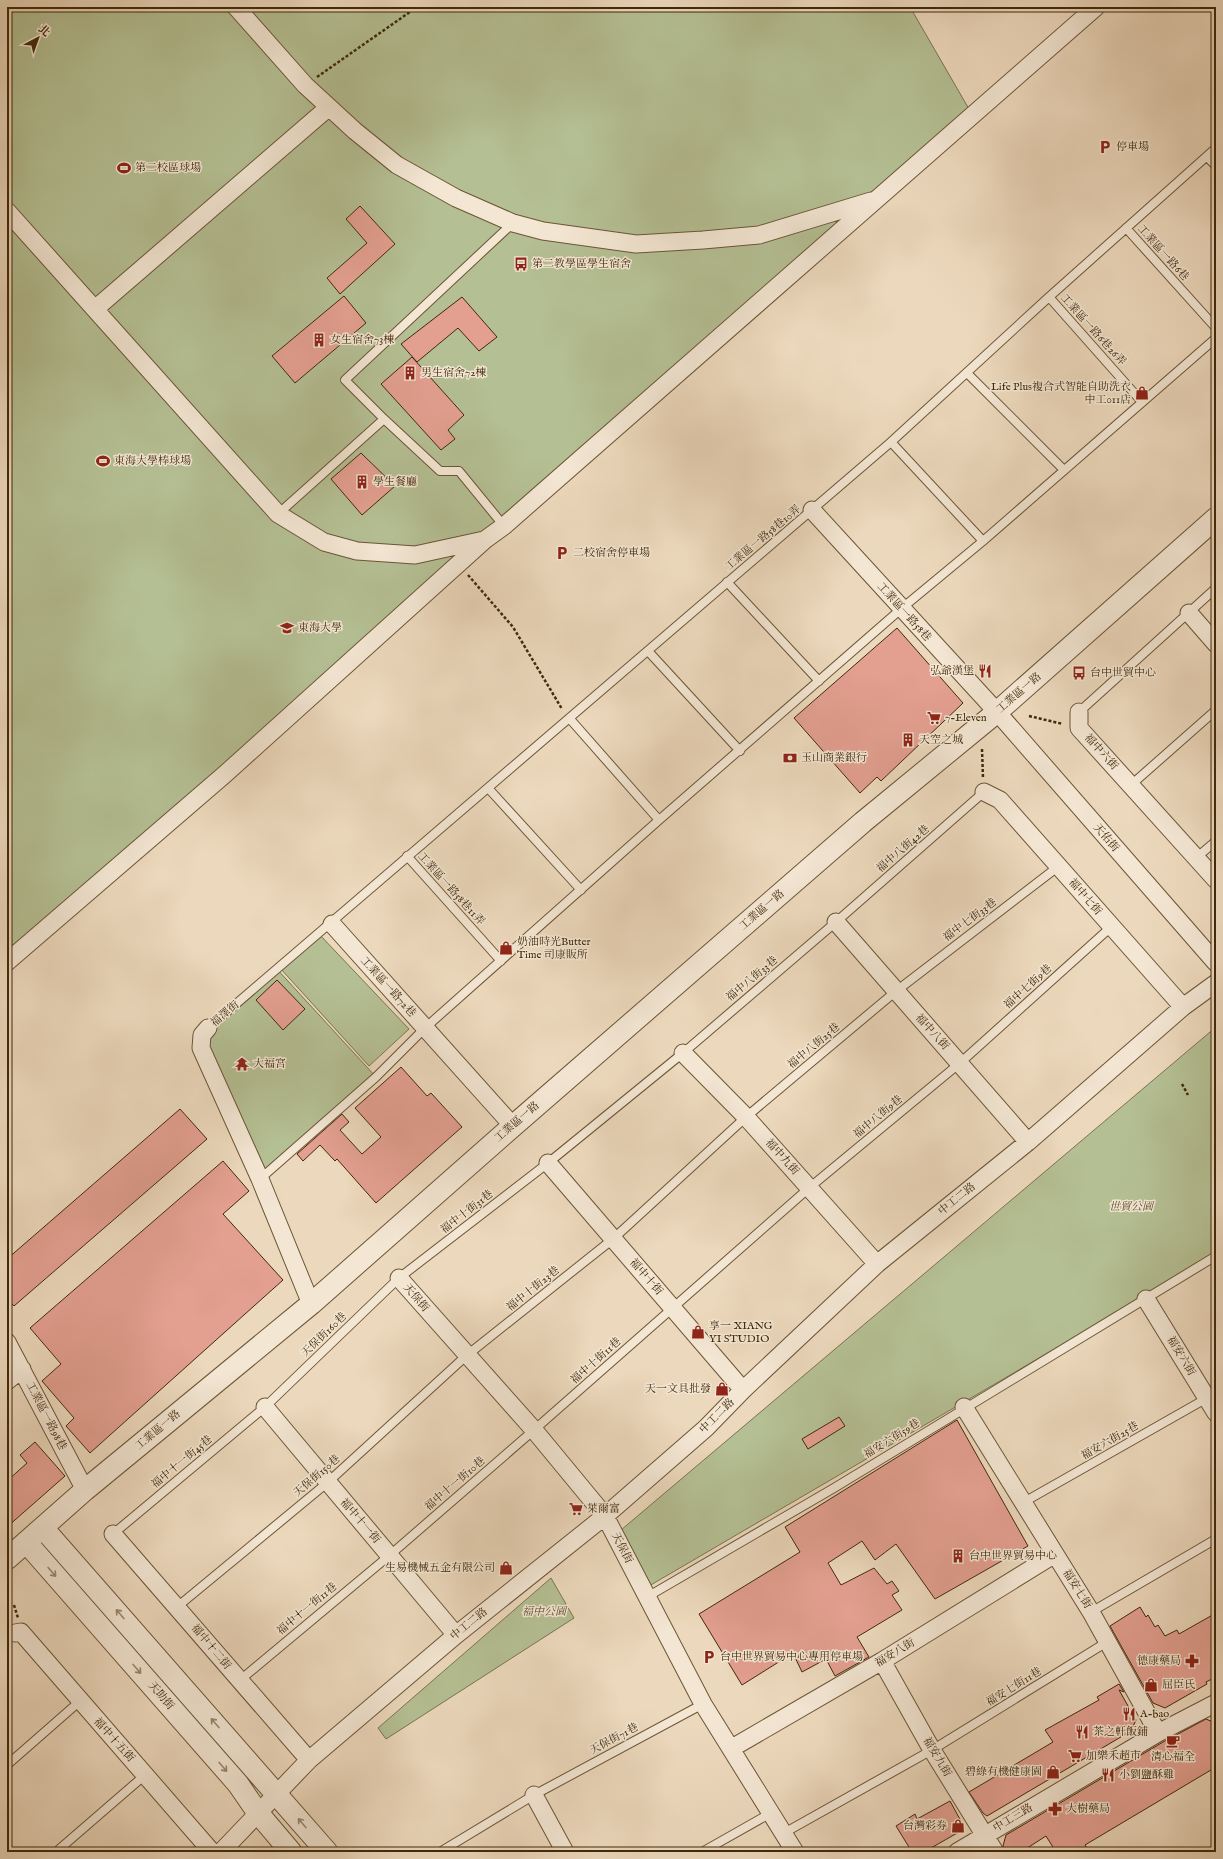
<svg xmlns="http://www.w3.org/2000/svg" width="1223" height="1859" font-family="'IM FELL English','Noto Serif TC',serif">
<rect width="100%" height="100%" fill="#ecd8bc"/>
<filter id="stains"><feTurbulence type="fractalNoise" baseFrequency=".005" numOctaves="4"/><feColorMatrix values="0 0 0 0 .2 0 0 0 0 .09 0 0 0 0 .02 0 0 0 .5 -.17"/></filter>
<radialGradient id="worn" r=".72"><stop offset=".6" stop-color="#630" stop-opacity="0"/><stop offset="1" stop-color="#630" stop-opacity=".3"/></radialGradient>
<path fill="#b4bf93" stroke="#7a744e" d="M7,7H910L973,116L7,962Z
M319,934L409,1029L369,1066L280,968Z
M275,967L376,1077L260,1179L202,1035Z
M1216,1027V1252L1101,1322L649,1586L621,1530Z
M551,1578L574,1618L386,1739L378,1728Z"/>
<path fill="#e39f90" stroke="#40290a" d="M360,206L395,244L340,294L327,278L367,243L346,219Z
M344,296L366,323L295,383L272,356Z
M462,297L497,337L479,351L458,328L417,362L401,344Z
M412,357L464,415L448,430L455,439L441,450L381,384Z
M361,453L395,486L362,515L331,479Z
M897,628L963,703L881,781L877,777L860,793L794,718Z
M277,980L305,1009L283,1030L256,1000Z
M401,1067L427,1096L431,1093L462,1127L376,1203L337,1159L335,1161L320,1145L303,1161L297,1154L342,1114L349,1122L340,1130L362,1154L381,1137L355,1108Z
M180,1109L207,1139L14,1306L7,1299V1259Z
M223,1161L249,1191L223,1214L283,1280L90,1453L66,1426L74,1418L42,1381L61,1364L30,1328Z
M839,1417L845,1426L808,1449L802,1439Z
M957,1420L1028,1546L935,1599L896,1544L875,1560L862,1541L828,1563L841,1585L874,1568L887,1584L892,1581L899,1591L892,1595L902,1610L857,1637L869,1657L835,1676L826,1659L802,1672L793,1653L742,1685L699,1614L800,1552L785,1527Z
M35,1442L65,1476L7,1527V1481L27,1463L20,1455Z
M1140,1607L1146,1617L1148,1615L1155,1627L1158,1625L1165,1636L1177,1630L1179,1634L1216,1613V1677L1206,1682L1207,1684L1165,1708L1153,1703L1110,1626Z
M1119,1684L1124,1692L1119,1690L1136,1720L1131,1731L987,1816L983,1813L969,1792L1053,1742L1045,1730L1099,1700L1097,1697Z
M1206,1719L1213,1722L1216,1727V1767L1085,1845L1090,1852H1056L1046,1836L1021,1852H1005L1003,1846L1006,1835L1163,1742Z
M950,1801L962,1823L959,1832L924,1852H912L896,1826L915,1814L917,1819Z"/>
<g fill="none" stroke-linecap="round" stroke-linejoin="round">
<g stroke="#6b5536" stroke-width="10">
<path id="service" d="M1207,157L1216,166
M1126,228L1216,328
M1049,297L1142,402
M967,373L1064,470
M384,419L345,380L513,223
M891,442L983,541
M278,514L384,419L440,471H459L504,526
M727,582L819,681
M648,651L740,751
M1079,712L1216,588
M570,719L659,820
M1131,785L1216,710
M488,788L581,890
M407,856L501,961
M1196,858L1216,841
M208,1028L891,442L1049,297L1216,148
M260,1179L376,1077L425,1028L659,820L901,609L983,541L1216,338
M1024,1502L1216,1393
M113,1534L265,1407L399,1278L548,1163L683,1053L836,922L984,792
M647,1597L834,1488L1216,1256
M177,1607L327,1483L466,1356L613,1239L746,1117L895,992L1059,866
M1091,1612L1216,1539
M239,1681L390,1555L534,1430L809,1188L960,1063L1111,927
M7,1765L80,1701
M784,1833L932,1750L1107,1642
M56,1852L145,1775
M440,1852L534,1795L703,1704
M702,1852L771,1813
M1213,1852L1216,1850"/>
</g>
<g stroke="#6b5536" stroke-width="19">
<path id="minor" d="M236,7L305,85L355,131L397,165L456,198L513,223L543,231L636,244L703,240L759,235L871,201
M7,211L278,514L324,542L357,551L415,555L484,540
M95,309L329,107
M812,510L997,712L1216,963
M1189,613L1216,644
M1079,712V728L1216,880
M984,792L1000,800L1183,1007
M836,922L1028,1142
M332,924L513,1126
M7,962L224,775L486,539L504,526L1096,7
M208,1028L202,1035L201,1048L260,1179L311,1304
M683,1053L746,1117L877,1264
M548,1163L743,1390
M399,1278L534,1430L605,1516L703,1704L795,1852
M1146,1299L1216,1413
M7,1342L85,1490
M7,1381L22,1369
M265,1407L456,1635
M964,1407L1091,1612L1158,1733
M113,1534L309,1760
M15,1633L21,1632L212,1852
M882,1661L932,1750L995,1852
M732,1748L882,1661L1055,1554
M534,1795L565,1852
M221,1852L309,1760L456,1635L605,1516L706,1428L743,1390L877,1264L1028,1142L1183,1007L1216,983
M957,1852L1158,1733L1216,1703"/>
</g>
<g stroke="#6b5536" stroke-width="23">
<path id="tertiary" d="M43,1528L327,1852
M26,1542L238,1784L258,1813L291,1852
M7,1559L85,1490L311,1304L513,1126L863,822L997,712L1216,518"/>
</g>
<path stroke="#40290a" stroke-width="2.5" stroke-dasharray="3 2" stroke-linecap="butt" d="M317,77L417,7
M468,575L513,627L562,709
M1029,716L1063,724
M982,749L983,778
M1182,1084L1188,1095
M14,1605L18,1618"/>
<use href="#service" stroke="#f3e6d3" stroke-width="8"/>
<use href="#minor" stroke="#f3e6d3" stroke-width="17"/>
<use href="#tertiary" stroke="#f3e6d3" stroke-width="21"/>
</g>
<defs><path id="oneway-shaft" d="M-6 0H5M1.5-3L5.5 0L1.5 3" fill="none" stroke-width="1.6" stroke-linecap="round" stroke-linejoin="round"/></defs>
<g stroke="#9a886e">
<use href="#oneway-shaft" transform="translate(52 1572) rotate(49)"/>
<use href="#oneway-shaft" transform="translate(120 1614) rotate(-131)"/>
<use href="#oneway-shaft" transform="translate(137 1669) rotate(49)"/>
<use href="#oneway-shaft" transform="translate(215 1723) rotate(-131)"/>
<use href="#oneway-shaft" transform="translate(223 1767) rotate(49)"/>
<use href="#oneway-shaft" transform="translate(302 1823) rotate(-130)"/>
</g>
<defs>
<g id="parking-bare" transform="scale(1.08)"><path d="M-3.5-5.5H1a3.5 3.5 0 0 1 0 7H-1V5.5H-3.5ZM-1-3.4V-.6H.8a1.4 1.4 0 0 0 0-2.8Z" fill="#8f2418" stroke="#f3e6d3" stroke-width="2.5" paint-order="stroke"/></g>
<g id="stadium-bare" transform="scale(1.08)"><path d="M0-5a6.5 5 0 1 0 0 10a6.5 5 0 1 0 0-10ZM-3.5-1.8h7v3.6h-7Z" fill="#8f2418" stroke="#f3e6d3" stroke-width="2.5" paint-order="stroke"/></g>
<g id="bus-bare" transform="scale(1.08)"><path d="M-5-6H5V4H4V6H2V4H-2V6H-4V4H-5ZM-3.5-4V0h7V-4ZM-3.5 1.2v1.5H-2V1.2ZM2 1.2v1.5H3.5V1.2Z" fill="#8f2418" stroke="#f3e6d3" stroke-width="2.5" paint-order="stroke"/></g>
<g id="building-bare" transform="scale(1.08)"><path d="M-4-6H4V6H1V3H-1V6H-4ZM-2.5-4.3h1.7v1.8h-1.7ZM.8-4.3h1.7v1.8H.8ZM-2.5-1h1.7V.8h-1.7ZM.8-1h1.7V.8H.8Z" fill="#8f2418" stroke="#f3e6d3" stroke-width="2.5" paint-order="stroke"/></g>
<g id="shop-bare" transform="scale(1.08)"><path d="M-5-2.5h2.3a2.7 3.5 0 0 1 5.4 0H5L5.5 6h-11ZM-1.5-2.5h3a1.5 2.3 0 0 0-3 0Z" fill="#8f2418" stroke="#f3e6d3" stroke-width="2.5" paint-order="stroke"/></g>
<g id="university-bare" transform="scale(1.08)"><path d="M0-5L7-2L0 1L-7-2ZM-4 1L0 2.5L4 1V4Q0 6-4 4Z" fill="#8f2418" stroke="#f3e6d3" stroke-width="2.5" paint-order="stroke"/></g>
<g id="restaurant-bare" transform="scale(1.08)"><path d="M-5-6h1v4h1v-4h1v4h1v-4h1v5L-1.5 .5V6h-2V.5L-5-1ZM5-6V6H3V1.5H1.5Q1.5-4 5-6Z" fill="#8f2418" stroke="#f3e6d3" stroke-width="2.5" paint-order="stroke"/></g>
<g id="supermarket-bare" transform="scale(1.08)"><path d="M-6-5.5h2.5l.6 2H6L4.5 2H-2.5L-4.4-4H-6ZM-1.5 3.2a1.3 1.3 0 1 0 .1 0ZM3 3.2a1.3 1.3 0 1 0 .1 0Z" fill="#8f2418" stroke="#f3e6d3" stroke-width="2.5" paint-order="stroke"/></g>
<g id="bank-bare" transform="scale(1.08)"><path d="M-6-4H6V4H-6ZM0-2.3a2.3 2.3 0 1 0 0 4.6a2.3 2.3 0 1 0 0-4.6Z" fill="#8f2418" stroke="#f3e6d3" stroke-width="2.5" paint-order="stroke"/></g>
<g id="temple-bare" transform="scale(1.08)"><path d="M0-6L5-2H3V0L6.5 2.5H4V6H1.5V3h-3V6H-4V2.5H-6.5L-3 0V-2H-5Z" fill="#8f2418" stroke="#f3e6d3" stroke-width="2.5" paint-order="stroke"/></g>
<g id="pharmacy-bare" transform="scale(1.08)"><path d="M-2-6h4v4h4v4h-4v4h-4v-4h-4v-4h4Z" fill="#8f2418" stroke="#f3e6d3" stroke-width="2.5" paint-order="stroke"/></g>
<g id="cafe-bare" transform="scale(1.08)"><path d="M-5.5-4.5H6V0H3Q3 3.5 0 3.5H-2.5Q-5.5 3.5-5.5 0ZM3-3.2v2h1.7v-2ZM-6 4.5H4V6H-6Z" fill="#8f2418" stroke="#f3e6d3" stroke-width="2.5" paint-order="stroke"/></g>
</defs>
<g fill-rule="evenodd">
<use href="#parking-bare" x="1105" y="147"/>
<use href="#stadium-bare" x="124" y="168"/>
<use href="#bus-bare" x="521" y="264"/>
<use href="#building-bare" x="319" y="340"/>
<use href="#building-bare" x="410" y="373"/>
<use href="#shop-bare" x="1142" y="393"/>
<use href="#stadium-bare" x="103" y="461"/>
<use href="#building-bare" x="362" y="482"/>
<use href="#parking-bare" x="562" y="553"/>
<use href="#university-bare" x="287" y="628"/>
<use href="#restaurant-bare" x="985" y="671"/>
<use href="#bus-bare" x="1079" y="673"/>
<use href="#supermarket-bare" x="934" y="718"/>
<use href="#building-bare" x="908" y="740"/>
<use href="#bank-bare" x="790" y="758"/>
<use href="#shop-bare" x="506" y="948"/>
<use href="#temple-bare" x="242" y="1064"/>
<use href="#shop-bare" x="698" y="1332"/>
<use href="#shop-bare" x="722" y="1389"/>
<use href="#supermarket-bare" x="576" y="1509"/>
<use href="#building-bare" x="958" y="1556"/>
<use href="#shop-bare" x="506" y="1568"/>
<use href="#parking-bare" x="709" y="1657"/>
<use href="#pharmacy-bare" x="1192" y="1661"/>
<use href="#shop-bare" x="1151" y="1685"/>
<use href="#restaurant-bare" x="1129" y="1714"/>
<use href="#restaurant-bare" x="1082" y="1732"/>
<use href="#cafe-bare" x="1173" y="1741"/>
<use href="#supermarket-bare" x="1075" y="1756"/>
<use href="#shop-bare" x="1053" y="1772"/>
<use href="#restaurant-bare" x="1108" y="1775"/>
<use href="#pharmacy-bare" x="1055" y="1809"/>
<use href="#shop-bare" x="958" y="1826"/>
</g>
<g text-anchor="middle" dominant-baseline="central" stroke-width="3" stroke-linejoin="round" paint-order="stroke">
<g font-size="11" fill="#40290a" stroke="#f3e6d3" text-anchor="start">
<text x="1116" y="147">停車場</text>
<text x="135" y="168">第二校區球場</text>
<text x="532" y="264">第二教學區學生宿舍</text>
<text x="330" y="340">女生宿舍73棟</text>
<text x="421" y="373">男生宿舍72棟</text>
<text x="1131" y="387" text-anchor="end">Life Plus複合式智能自助洗衣<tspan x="1131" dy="13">中工011店</tspan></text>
<text x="114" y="461">東海大學棒球場</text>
<text x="373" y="482">學生餐廳</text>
<text x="573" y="553">二校宿舍停車場</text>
<text x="298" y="628">東海大學</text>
<text x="974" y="671" text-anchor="end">弘爺漢堡</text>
<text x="1090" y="673">台中世貿中心</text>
<text x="945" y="718">7-Eleven</text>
<text x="919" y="740">天空之城</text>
<text x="801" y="758">玉山商業銀行</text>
<text x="517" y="942">奶油時光Butter<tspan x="517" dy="13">Time 司康販所</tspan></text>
<text x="253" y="1064">大福宮</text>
<text x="709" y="1326">享一 XIANG<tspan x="709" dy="13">YI STUDIO</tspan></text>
<text x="711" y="1389" text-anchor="end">天一文具批發</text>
<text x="587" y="1509">萊爾富</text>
<text x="969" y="1556">台中世界貿易中心</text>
<text x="495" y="1568" text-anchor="end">生易機械五金有限公司</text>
<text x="720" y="1657">台中世界貿易中心專用停車場</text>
<text x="1181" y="1661" text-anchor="end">德康藥局</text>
<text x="1162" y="1685">屈臣氏</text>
<text x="1140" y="1714">A-bao</text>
<text x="1093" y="1732">茶之軒飯鋪</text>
<text x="1086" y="1756">加樂禾超市</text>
<text x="1173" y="1757" text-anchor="middle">清心福全</text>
<text x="1042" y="1772" text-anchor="end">碧綠有機健康園</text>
<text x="1119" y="1775">小劉鹽酥雞</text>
<text x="1066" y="1809">大樹藥局</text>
<text x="947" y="1826" text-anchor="end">台灣彩券</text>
</g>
<g font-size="11" fill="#40290a" stroke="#f3e6d3">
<text transform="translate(1163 253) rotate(48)">工業區一路6巷</text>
<text transform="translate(1093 330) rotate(48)">工業區一路6巷26弄</text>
<text transform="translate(763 538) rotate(-40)">工業區一路58巷10弄</text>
<text transform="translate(904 612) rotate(48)">工業區一路58巷</text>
<text transform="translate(1019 693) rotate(-41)">工業區一路</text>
<text transform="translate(1101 752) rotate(48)">福中六街</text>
<text transform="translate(1106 838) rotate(49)">天佑街</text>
<text transform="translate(903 849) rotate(-41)">福中八街42巷</text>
<text transform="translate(451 889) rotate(48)">工業區一路58巷11弄</text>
<text transform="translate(1085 897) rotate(49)">福中七街</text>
<text transform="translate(762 910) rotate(-41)">工業區一路</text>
<text transform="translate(970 920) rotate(-37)">福中七街33巷</text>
<text transform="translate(752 979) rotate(-40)">福中八街33巷</text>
<text transform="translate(388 987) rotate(48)">工業區一路72巷</text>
<text transform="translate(1028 987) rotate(-42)">福中七街9巷</text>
<text transform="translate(225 1014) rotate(-40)">福澤街</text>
<text transform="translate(932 1032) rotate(48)">福中八街</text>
<text transform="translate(814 1046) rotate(-40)">福中八街25巷</text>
<text transform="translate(878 1117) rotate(-40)">福中八街9巷</text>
<text transform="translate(517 1122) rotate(-41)">工業區一路</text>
<text transform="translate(782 1157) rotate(48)">福中九街</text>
<text transform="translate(957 1199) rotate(-39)">中工二路</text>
<text transform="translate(467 1212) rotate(-38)">福中十街31巷</text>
<text transform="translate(646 1277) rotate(49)">福中十街</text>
<text transform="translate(533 1289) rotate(-39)">福中十街23巷</text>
<text transform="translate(416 1298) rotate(49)">天保街</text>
<text transform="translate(324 1335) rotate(-44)">天保街160巷</text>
<text transform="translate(1181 1356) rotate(59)">福安六街</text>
<text transform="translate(596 1361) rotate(-42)">福中十街11巷</text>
<text transform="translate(46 1416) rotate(63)">工業區一路98巷</text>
<text transform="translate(717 1416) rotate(-45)">中工二路</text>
<text transform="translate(158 1430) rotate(-40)">工業區一路</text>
<text transform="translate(892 1439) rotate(-32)">福安六街59巷</text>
<text transform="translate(1110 1441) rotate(-30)">福安六街25巷</text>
<text transform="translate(182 1462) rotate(-40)">福中十一街45巷</text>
<text transform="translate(317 1476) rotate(-41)">天保街150巷</text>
<text transform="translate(455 1484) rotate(-41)">福中十一街10巷</text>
<text transform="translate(360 1521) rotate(49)">福中十一街</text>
<text transform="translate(622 1548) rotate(63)">天保街</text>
<text transform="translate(1077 1589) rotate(58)">福安七街</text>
<text transform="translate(307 1609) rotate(-40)">福中十一街11巷</text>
<text transform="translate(469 1624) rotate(-39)">中工二路</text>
<text transform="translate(211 1647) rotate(50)">福中十二街</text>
<text transform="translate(895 1653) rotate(-31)">福安八街</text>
<text transform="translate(1014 1687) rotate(-32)">福安七街11巷</text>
<text transform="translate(161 1696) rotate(49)">天助街</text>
<text transform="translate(614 1739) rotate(-28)">天保街71巷</text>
<text transform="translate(114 1740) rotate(48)">福中十五街</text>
<text transform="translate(937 1757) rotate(59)">福安九街</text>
<text transform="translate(1013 1818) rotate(-31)">中工三路</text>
</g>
<g font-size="11" font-style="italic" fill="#5d4e2c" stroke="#f3e6d3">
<text x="1131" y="1207">世貿公園</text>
<text x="544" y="1612">福中公園</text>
</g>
</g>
<rect width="1223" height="1859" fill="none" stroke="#ecd8bc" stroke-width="24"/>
<rect x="8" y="8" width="1207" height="1843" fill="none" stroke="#40290a" stroke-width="2"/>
<rect x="12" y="12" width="1199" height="1835" fill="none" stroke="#40290a"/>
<g transform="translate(38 38) rotate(41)" stroke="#f3e6d3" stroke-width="3" paint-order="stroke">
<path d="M0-3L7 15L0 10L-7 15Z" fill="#40290a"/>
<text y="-6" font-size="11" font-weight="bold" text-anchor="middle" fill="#40290a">北</text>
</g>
<rect width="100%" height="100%" filter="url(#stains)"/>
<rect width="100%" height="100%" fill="url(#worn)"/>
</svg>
